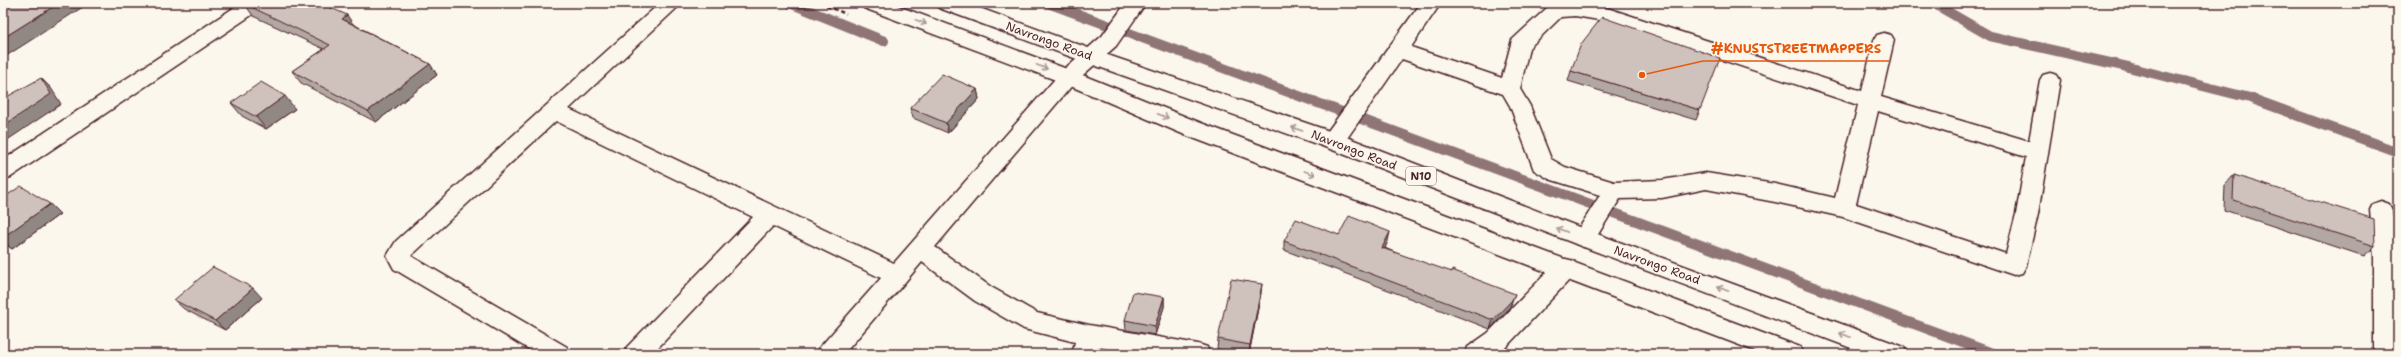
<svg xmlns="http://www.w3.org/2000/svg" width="2401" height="357" font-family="'Shantell Sans',sans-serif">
<rect width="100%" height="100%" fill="#fbf7ec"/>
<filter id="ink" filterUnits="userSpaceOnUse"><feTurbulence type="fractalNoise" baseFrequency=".025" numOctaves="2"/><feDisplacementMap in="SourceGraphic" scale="8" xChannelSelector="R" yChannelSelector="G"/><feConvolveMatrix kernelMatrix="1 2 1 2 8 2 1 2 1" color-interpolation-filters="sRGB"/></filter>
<g filter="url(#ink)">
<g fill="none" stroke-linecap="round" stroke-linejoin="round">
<path stroke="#907477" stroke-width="10" d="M790,3L884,41
M1048,3L1995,354
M1933,3L1990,36L2128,67L2250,98L2398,152"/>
<g stroke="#4a1f2b" stroke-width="3">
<path id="minor" d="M241,3H265L262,8L11,177L3,179V160Z
M660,3H682L569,109L894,263L1061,72L1102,36L1126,3H1146L1116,46L1075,82L935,247L991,287L1037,313L1089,325L1198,344L1207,347L1210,354H1139L1098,347L1096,354H1072L1075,342L1024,329L975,301L922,262L844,354H817L820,347L881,278L773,226L652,354H624L627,347L753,217L556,121L411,256L567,347L570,354H537L394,269L387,256L396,241Z
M1421,3H1441L1411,47L1502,78L1512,40L1549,6C1569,1 1587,5 1607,8L1862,91L1874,40L1877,35L1884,33L1891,35L1894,40L1881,97L2029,141L2040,80L2043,75L2050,73L2057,75L2060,80L2038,214L2026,266L2022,273L2014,275L1843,217L1775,202L1706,189L1662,198L1620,199L1592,244L1584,247L1576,244L1573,238L1600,195L1549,179L1534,170L1510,106L1503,94L1402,59L1341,147L1333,149L1325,147L1322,141L1325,135ZM1575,16L1605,21L1858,105L1835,198L1775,184L1706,173L1662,180L1614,182L1565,167L1551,159L1530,106L1520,89L1529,48L1561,17ZM1878,111L2026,157L2016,214L2006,254L1856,204Z
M2381,201L2389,204L2392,210L2398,257V354H2374V257L2370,210L2373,204Z
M1566,259L1574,261L1578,268L1574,275L1506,347L1496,354H1465L1468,347L1488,333L1558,261Z"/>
</g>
<g stroke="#4a1f2b" stroke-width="3">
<path id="trunk" d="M861,3H890L1075,72L1201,123L1800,347L1803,354H1763L1185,135L1061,82L864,8Z
M936,3H966L1099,52L1341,135L1592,232L1904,347L1907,354H1867L1576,244L1325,147L1085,62L939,8Z"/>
</g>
<path stroke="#4a1f2b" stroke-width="2.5" stroke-dasharray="4 3" stroke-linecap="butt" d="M820,3L846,14"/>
<use href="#minor" fill="#fbf7ec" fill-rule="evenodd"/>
<use href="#trunk" fill="#fbf7ec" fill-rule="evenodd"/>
</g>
<path fill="#b2a7a2" stroke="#4a1f2b" d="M227,3H239L233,6Z
M245,4L353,24L430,64L437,75L376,122L301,83L292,71L324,49L253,16Z
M1571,71L1700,110L1696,120L1568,81Z
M977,89L979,99L948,133L913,118L910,108Z
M231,103L295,109L266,129L242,116Z
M2234,175L2375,246L2364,256L2224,210L2225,185Z
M3,198L50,204L60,214L12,249L3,242Z
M1339,235L1388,241L1385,248L1512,303L1509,309L1490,329L1284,250V241Z
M1261,293L1249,354L1217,349L1218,339Z
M1164,297V307L1155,335L1126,330L1125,320Z
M262,298L225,330L184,309L174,300Z"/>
<path fill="#918884" stroke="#4a1f2b" d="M59,3H89L3,58V38Z
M231,3H239L233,6Z
M347,15L355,27L342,19Z
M430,64L437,75L376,122L368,111Z
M41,78L51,88L61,104L3,143V126Z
M977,89L979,99L948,133L946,123Z
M285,96L295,109L266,129L256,117Z
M50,204L60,214L12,249L3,241V237Z
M1390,232L1388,241L1381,257L1382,248Z
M1262,284L1261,293L1249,354L1250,345Z
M253,288L262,298L225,330L215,321Z
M1515,294L1509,309L1490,329L1493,320Z
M1164,297V307L1155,335V326Z"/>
<path fill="#cfc2bc" stroke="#4a1f2b" d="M3,3H59L3,38Z
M246,3H320L347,15L342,19L430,64L368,111L292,71L330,45L245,4Z
M1602,17L1720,58L1700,110L1571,71L1581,44Z
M942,74L977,89L946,123L910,108Z
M41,78L51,94L3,126V99Z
M261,82L285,96L256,117L231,103Z
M2234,175L2374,219L2375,246L2233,200Z
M21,186L50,204L3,237V198Z
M1349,216L1390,232L1382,248L1452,272V270L1515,294L1512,300L1493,320L1284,241L1296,219L1339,235Z
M213,267L253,288L215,321L174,300Z
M1231,279L1262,284L1250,345L1218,339Z
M1133,292L1164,297L1155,326L1125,320Z
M17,348L26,354H10Z"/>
<defs><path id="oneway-shaft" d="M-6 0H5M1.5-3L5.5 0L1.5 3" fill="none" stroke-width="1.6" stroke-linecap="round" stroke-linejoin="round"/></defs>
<g stroke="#ab9695">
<use href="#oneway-shaft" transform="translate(921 22) rotate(21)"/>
<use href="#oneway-shaft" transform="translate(1042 67) rotate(21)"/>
<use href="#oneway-shaft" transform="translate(1163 116) rotate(22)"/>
<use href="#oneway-shaft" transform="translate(1297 129) rotate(-161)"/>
<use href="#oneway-shaft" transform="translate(1310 173) rotate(20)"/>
<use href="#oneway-shaft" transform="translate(1562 230) rotate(-159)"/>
<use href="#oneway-shaft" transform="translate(1723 289) rotate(-159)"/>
<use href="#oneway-shaft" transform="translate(1845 335) rotate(-159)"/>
</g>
</g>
<g text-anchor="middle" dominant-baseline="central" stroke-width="3" stroke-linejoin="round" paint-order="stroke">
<rect fill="#fbf7ec" stroke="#7f6065" stroke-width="1" x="1406" y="167" width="30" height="18" rx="3"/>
<g font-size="11" font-weight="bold" fill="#4a1f2b">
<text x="1421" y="176">N10</text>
</g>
<g font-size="12" fill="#4a1f2b" stroke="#fbf7ec">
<text transform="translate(1049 41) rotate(20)">Navrongo Road</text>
<text transform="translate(1354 150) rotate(21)">Navrongo Road</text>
<text transform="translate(1657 265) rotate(20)">Navrongo Road</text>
</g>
</g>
<path fill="none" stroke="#e8590c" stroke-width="1.5" d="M1642 75L1703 61H1889"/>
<circle fill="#e8590c" stroke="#fbf7ec" stroke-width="1.5" cx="1642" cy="75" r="4"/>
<g font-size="13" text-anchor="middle" font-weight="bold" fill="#e8590c" stroke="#fbf7ec" stroke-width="3" stroke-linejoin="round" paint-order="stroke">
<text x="1796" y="53">#KNUSTSTREETMAPPERS</text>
</g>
<rect width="2401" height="357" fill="none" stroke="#fbf7ec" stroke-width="16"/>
<rect x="8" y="8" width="2385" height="341" fill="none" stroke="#4a1f2b" stroke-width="1.5" filter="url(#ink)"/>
</svg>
